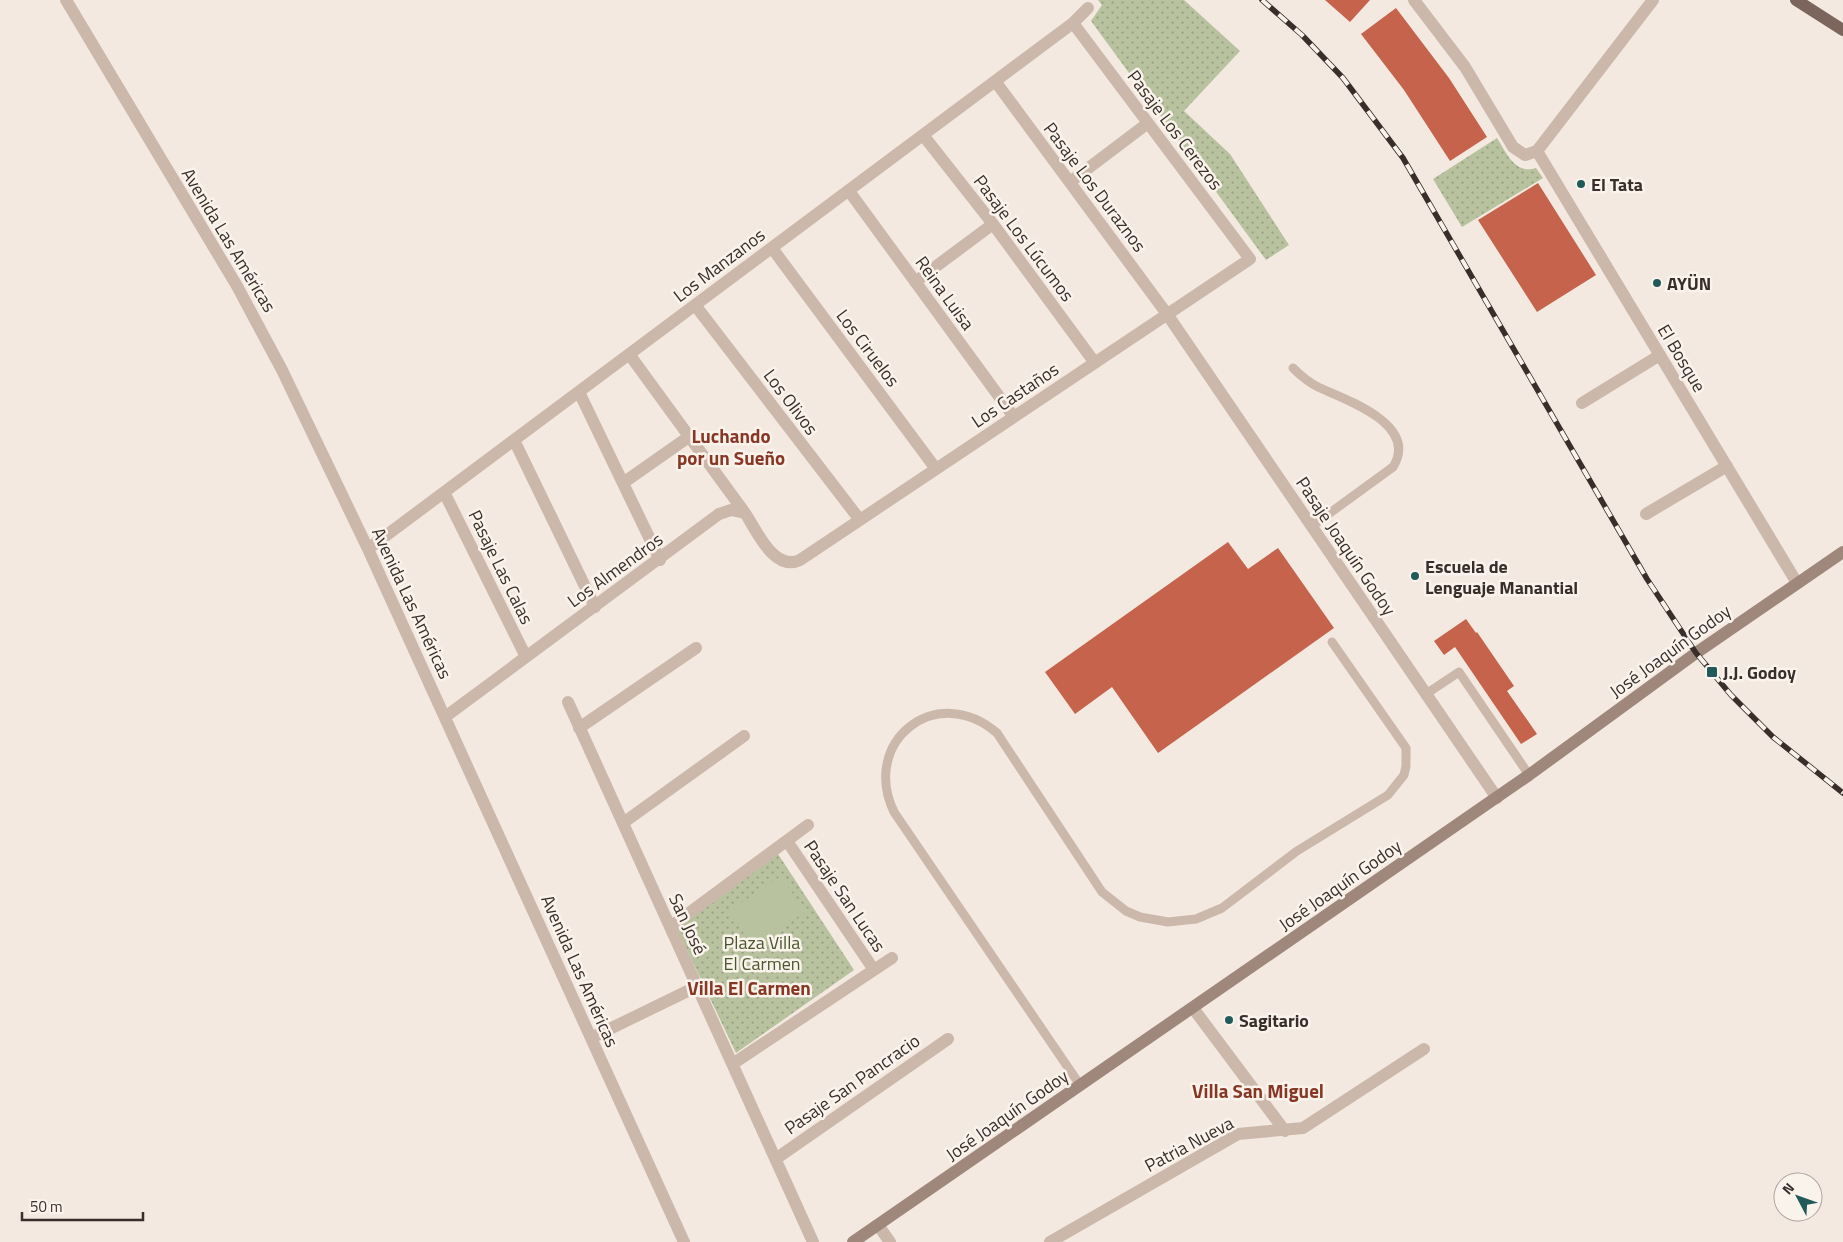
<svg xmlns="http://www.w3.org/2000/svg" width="1843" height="1242" font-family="'Titillium Web',sans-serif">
<defs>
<pattern id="park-dots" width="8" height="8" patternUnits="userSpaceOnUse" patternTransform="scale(1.25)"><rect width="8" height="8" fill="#b8c29f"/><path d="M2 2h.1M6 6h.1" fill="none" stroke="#979e82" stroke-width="1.8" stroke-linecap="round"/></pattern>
</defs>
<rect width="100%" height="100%" fill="#f3e9e0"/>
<path fill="url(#park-dots)" d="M1098,0H1184L1240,51L1184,111L1230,154L1289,245L1266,260L1091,21L1102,5Z
M1497,138C1506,152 1515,175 1536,168L1543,178L1462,227L1433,179Z
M778,854L854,970L736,1053L675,925Z"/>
<path fill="#b8c29f" d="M781,876L805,912L753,947L729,911Z"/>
<path fill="#c5634c" d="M1325,0H1370L1350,22Z
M1396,8L1449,78L1487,137L1450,161L1404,90L1361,34Z
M1538,183L1596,275L1537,312L1478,220Z
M1228,542L1248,569L1278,548L1334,628L1158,753L1112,687L1075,714L1045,672Z
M1466,619L1476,633L1477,632L1514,686L1507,691L1537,734L1521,744L1455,647L1444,655L1434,641Z"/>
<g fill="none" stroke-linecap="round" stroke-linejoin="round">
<path stroke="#cbb8ab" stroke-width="9" d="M1293,368C1300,375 1308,382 1318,387C1344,399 1420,424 1393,467L1312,526
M1426,694L1459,672L1529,775
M1080,1085L894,812C860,741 937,681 997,733L1102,892L1126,911L1140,917L1168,922L1196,919L1222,908L1297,851L1388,795L1404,775L1406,766V748L1332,642"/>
<path stroke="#cbb8ab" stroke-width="12" d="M66,0L237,286L282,370L368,549L684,1242
M1414,0L1465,67L1513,147L1525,155L1537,151L1653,0
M995,81L1167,314L1497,798
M923,135L993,224L1095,363
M1537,151L1797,583
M1070,182L1148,123
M849,191L1014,417
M772,248L936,469
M915,282L993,224
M695,305L860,520
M629,354L745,513
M579,392L660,560
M1582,403L1660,355
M514,440L595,607
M623,483L690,436
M444,492L526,657
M1646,514L1727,466
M368,549L1073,23L1088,8
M568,702L813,1242
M445,717L719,514L731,510L745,513C757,531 774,572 800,560L1250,259L1073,23
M579,728L696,648
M623,823L744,736
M787,841L874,970
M670,927L808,825
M1193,1008L1285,1131
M591,1038L698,986
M734,1063L892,958
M777,1158L948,1039
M878,1225L890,1242
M1050,1242L1238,1134L1303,1128L1424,1049"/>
<path stroke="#9f877c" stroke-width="12" d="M853,1242L1529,775L1696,653L1843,552"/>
<path stroke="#7b655c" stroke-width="12" d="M1796,0L1843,30"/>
<g stroke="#392e2a" stroke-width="5.5">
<path id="rail" d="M1262,0L1302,35L1343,78L1403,158L1647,579L1696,653L1731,695L1773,737L1843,793"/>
</g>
<use href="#rail" stroke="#faf3ec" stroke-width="4" stroke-dasharray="11" stroke-linecap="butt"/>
</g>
<g fill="#205a5b" stroke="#faf3ec" stroke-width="2">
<circle cx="1581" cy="184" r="5"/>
<circle cx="1657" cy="283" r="5"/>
<circle cx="1415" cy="576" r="5"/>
<rect x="1706" y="666" width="12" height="12" rx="2.5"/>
<circle cx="1229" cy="1020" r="5"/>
</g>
<g text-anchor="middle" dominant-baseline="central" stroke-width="5" stroke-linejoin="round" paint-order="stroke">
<g font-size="18" fill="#392e2a" stroke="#faf3ec">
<text transform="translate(1175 130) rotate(53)">Pasaje Los Cerezos</text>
<text transform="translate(1095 187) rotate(53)">Pasaje Los Duraznos</text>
<text transform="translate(1024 238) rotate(53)">Pasaje Los Lúcumos</text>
<text transform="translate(229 240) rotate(59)">Avenida Las Américas</text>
<text transform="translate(719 265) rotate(-37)">Los Manzanos</text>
<text transform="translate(945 293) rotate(54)">Reina Luisa</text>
<text transform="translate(868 348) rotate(53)">Los Ciruelos</text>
<text transform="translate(1682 358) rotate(59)">El Bosque</text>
<text transform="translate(1015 395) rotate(-34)">Los Castaños</text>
<text transform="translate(791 402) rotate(53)">Los Olivos</text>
<text transform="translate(1346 546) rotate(56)">Pasaje Joaquín Godoy</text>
<text transform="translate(501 567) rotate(64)">Pasaje Las Calas</text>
<text transform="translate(615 570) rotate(-36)">Los Almendros</text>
<text transform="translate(412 603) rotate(65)">Avenida Las Américas</text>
<text transform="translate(1670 651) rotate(-36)">José Joaquín Godoy</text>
<text transform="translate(1340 885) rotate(-35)">José Joaquín Godoy</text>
<text transform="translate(845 896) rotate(56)">Pasaje San Lucas</text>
<text transform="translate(688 924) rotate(65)">San José</text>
<text transform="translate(580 971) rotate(66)">Avenida Las Américas</text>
<text transform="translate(852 1084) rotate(-35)">Pasaje San Pancracio</text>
<text transform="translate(1007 1115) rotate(-35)">José Joaquín Godoy</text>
<text transform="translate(1189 1144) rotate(-28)">Patria Nueva</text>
</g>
<g font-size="18" font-weight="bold" fill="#392e2a" stroke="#faf3ec" text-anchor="start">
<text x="1591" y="184">El Tata</text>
<text x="1667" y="283">AYÜN</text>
<text x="1425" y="566">Escuela de<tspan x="1425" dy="21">Lenguaje Manantial</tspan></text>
<text x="1723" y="672">J.J. Godoy</text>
<text x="1239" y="1020">Sagitario</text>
</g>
<g font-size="18" fill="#4a572e" stroke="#faf3ec">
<text x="762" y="942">Plaza Villa<tspan x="762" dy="21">El Carmen</tspan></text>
</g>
<g font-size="19" font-weight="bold" fill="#883724" stroke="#faf3ec">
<text x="731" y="435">Luchando<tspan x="731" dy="22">por un Sueño</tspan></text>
<text x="749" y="987">Villa El Carmen</text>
<text x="1258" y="1090">Villa San Miguel</text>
</g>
</g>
<g transform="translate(1798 1197) rotate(311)"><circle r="24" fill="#faf3ec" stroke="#ada49e"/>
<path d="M0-4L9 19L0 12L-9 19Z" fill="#205a5b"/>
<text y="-8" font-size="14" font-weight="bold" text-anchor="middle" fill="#392e2a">N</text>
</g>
<path d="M22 1212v8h121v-8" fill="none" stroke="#392e2a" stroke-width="2.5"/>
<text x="30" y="1212" font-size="15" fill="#392e2a" stroke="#faf3ec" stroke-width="4" paint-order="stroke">50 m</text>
</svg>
